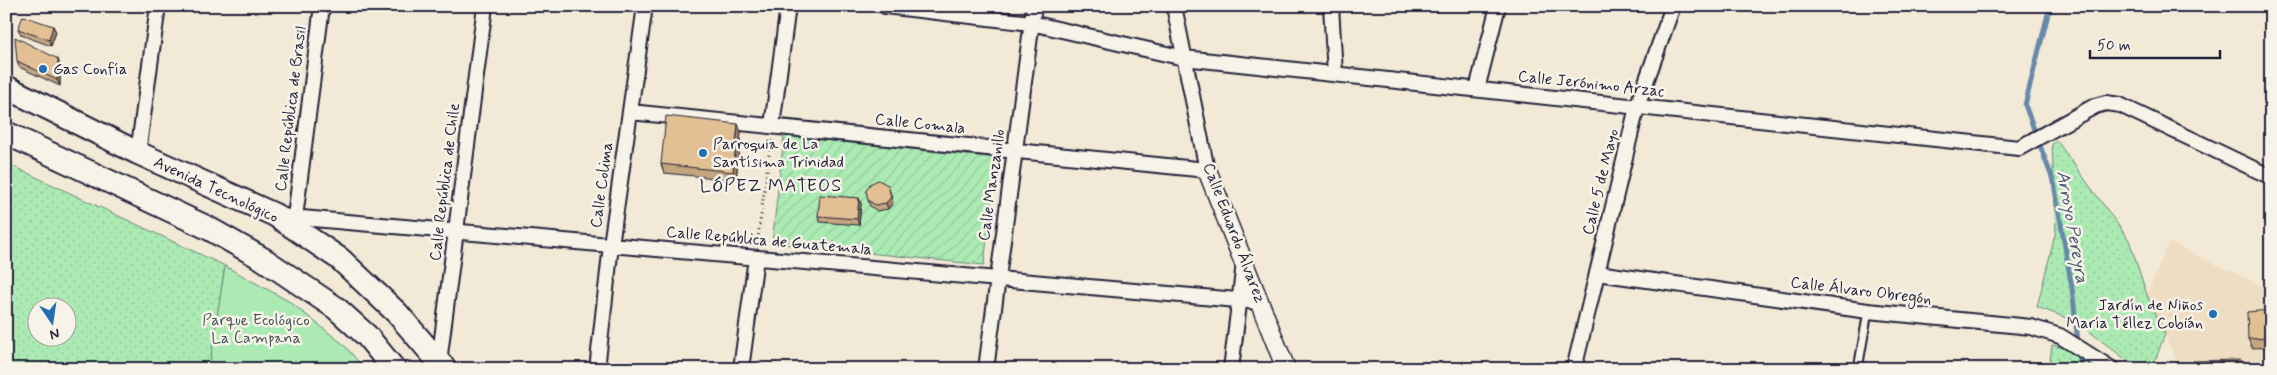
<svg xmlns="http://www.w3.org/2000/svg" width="2277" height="375" font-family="Mynerve,sans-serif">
<defs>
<pattern id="grass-dots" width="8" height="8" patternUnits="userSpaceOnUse" patternTransform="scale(1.25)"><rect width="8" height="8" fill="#abebb3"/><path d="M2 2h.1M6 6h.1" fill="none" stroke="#93c99b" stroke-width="1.8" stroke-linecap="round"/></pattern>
<pattern id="garden-furrows" width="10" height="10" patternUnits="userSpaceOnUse" patternTransform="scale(1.25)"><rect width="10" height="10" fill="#abebb3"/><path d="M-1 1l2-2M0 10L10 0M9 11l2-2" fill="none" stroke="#93c99b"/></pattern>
</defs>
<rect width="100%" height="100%" fill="#f3e9d7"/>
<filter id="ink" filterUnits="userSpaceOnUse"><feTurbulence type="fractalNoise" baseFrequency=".02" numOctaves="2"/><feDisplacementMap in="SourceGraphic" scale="10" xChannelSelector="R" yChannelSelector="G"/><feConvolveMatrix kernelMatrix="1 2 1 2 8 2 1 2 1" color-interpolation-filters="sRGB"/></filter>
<g filter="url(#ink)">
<path fill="#eeddc3" d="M2169,242L2271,290V369H2180L2147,295Z"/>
<path fill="url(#grass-dots)" stroke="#668677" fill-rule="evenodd" d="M2057,141L2129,240L2147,295L2165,334L2152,369H2138L2085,328L2064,317L2037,307L2056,231L2052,144Z
M6,163L225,266L209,369H6ZM38,308H68V338H38Z
M2052,345L2069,349L2095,364L2093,369H2049Z"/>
<path fill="#abebb3" stroke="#668677" d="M225,266L290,302L343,344L365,369H209Z"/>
<path fill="url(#garden-furrows)" stroke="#668677" d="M784,136L996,158L984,265L772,243Z"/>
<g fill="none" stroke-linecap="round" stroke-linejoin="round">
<path stroke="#6688a9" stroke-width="5" d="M2050,6L2025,105L2054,183L2072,288L2081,369"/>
<g stroke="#22223b" stroke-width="11">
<path id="service" d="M1858,369L1868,311"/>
</g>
<g stroke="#22223b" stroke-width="18">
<path id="minor" d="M885,6L1031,23L1184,58L2019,148L2095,106L2106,103L2120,105L2271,177
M1331,6L1335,74
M1477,89L1498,6
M630,112L1207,170L1174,6
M772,126L788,6
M138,153L158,6
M279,216L1260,302
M295,217L322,6
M1597,273L1868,311L2031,327L2060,336L2112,369
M439,362L485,6
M597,369L611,245L645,6
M741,369L756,258
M986,369L1034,6
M1231,369L1244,263
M1574,369L1637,107L1673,6"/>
</g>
<g stroke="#22223b" stroke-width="21">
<path id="tertiary" d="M1207,170L1286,369"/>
</g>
<g stroke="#22223b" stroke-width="26">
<path id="primary" d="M6,87L138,153L275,215L340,259L397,313L445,369
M6,133L208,228L263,259L336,308L367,336L394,369"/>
</g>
<path stroke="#22223b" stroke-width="3" stroke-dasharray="1 4" stroke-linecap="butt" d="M757,245L771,140"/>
<use href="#service" stroke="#f7f3e8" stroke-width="7"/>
<use href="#minor" stroke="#f7f3e8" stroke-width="14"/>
<use href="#tertiary" stroke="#f7f3e8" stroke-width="18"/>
<use href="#primary" stroke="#f7f3e8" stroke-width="22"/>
</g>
<path fill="#c3a57f" stroke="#22223b" d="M53,26L56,32L51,46L21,35L18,29Z
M17,61L60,65V86L19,67Z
M741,132L736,180L664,173L661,164Z
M888,185L893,203L888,209L877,211L870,206L868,200Z
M859,198L861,204L859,225L820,222L818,216Z
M2271,310V347L2252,348L2248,339Z"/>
<path fill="#9f8668" stroke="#22223b" d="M53,26L56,32L51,46L49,40Z
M58,59L60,65V86L57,80Z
M738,124L741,132L736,180L733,172Z
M888,185L893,203L888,209L886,203Z
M859,198L861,204L859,225L857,219Z
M2241,360L2244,369H2241Z"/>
<path fill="#e3c094" stroke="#22223b" d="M23,16L53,26L49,40L18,29Z
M15,37L58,59L57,80L17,61Z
M666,116L738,124L733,172L661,164Z
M878,180L888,185L891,197L886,203L875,205L868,200L866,191L870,184Z
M820,195L859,198L857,219L818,216Z
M2271,310V338L2248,339L2247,312Z
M2241,360V369H2193V361Z"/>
</g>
<g fill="#1f6fb2" stroke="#f7f3e8" stroke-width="2">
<circle cx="43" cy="69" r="5"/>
<circle cx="703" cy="153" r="5"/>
<circle cx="2213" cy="314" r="5"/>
</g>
<g text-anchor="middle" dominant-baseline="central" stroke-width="5" stroke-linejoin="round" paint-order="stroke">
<g font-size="16" fill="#22223b" stroke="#f7f3e8" text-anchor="start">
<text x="53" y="69">Gas Confía</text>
<text x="713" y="144">Parroquia de La<tspan x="713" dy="18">Santísima Trinidad</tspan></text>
<text x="2203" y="305" text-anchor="end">Jardín de Niños<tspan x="2203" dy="18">María Téllez Cobián</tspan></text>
</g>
<g font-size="16" fill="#22223b" stroke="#f7f3e8">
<text transform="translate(1591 84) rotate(6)">Calle Jerónimo Arzac</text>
<text transform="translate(291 109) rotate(-83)">Calle República de Brasil</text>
<text transform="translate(920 124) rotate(6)">Calle Comala</text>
<text transform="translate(445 182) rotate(-83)">Calle República de Chile</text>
<text transform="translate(1601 182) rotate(-76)">Calle 5 de Mayo</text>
<text transform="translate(602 185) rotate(-82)">Calle Colima</text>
<text transform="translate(992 185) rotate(-82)">Calle Manzanillo</text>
<text transform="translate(216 190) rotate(25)">Avenida Tecnológico</text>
<text transform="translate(1234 233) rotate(69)">Calle Eduardo Álvarez</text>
<text transform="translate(769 241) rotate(5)">Calle República de Guatemala</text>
<text transform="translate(1861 291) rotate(7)">Calle Álvaro Obregón</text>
</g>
<g font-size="16" fill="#445459" stroke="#f7f3e8">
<text x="256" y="320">Parque Ecológico<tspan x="256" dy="18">La Campana</tspan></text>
</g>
<g font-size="18" letter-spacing="1" fill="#22223b" stroke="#f7f3e8">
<text x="771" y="186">LÓPEZ MATEOS</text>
</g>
<g font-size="18" font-style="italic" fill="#445572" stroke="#f7f3e8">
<text transform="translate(2072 227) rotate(80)">Arroyo Pereyra</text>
</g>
</g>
<rect width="2277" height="375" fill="none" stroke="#f7f3e8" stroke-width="25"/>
<rect x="12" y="12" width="2252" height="350" fill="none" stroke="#22223b" stroke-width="2" filter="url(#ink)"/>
<g transform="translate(52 322) rotate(167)"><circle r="24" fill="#f7f3e8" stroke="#a29fa3"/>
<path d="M0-4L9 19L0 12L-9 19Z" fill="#1f6fb2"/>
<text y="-8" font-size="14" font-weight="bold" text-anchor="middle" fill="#22223b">N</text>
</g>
<path d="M2090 50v8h130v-8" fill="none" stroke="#22223b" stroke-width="2.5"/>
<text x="2097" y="50" font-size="15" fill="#22223b" stroke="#f7f3e8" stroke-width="4" paint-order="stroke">50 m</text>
</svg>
